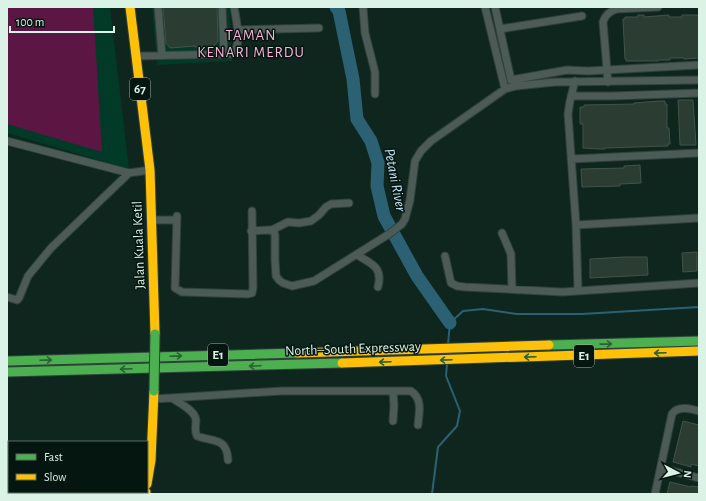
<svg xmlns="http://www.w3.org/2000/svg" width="706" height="501" font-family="'Alegreya Sans',sans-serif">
<rect width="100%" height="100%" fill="#0e261e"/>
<path fill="#023a28" d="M7,7H110L129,169L7,133Z
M152,7H229L232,61L157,65Z"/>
<path fill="#5b1644" d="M7,7H93L102,152L7,124Z"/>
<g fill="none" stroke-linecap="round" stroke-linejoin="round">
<path stroke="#2c6174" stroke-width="2" d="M448,344L450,323L463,311L483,309L517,314H582L699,307
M432,494L438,447L457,426L460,411L446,376L447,364"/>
<path stroke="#2c6174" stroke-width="13" d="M336,7L339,11L353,79L357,119L371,141L378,163L377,186L384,216L417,276L450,323"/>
</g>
<path fill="#2b3d33" stroke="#43534a" d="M163,7H217L218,41L214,46L195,47V46L170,48L166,43Z
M638,15H644V17L669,15V17H682V15H699V58L684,59V58H670V60H658V61H626V59H625L623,19H625V17H638Z
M678,100H693L696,145H680Z
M659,101H665V104H667V128H669L670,144H668V146L605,148V149H599L583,148V124H580V107H584V105L634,104V103Z
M640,165L641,183L620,184V186L582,187L581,169L624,168V166Z
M697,252V271L683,272L682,253Z
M624,257H647L648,275L590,278V259Z
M683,421L699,425V466L691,464V467L673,462Z
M670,482L691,487V486L699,487V494H667Z"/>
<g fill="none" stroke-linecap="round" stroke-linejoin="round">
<g stroke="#30413b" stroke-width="9">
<path id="street" d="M158,7L162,55
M222,7L224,54
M363,7L365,33L375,72V94
M485,7L505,89
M495,7L511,80L567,70L588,71L699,65
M500,29L582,16
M238,30L319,28
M136,56L232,54C243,46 236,19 234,7
M575,81L570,101L568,114L576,225L578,290
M608,82L603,22C605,15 610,11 617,9L658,7
M571,96H612L699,93
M7,141L129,173L150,170
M571,159L699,153
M177,216L175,288L182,292L248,294L252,293L253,288L252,211
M152,220H177
M576,225L699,218
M272,230L288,222L299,223L311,221L319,215L326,207L331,204L349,203
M251,231L269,230L274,231L275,235V260L276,276L279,280L283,283L292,286L314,281L389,234L402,224L405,219L410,200L415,161L421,151L431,141L505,89L516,86L555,82L699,80
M502,233L511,254L512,289
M357,255C372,264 383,267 378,287
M445,256L451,283L457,286L465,287L563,292L699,283
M7,297L17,300L19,298L28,276L51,248L129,173
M393,391L394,405L393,421
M172,398C179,403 195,410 196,420C196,426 194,430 197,436C213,442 227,437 228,460
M154,399L281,391H411C423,399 419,413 418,425
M661,468L699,478
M655,494L672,414C678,405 690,409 699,411"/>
</g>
<g stroke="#30413b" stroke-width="11">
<path id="fast" d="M549,345L699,341
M7,361L298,353
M7,372L342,363"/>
</g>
<g stroke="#30413b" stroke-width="11">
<path id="slow" d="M130,7L150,170L155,334
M298,353L549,345
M342,363L699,351
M147,484L151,460L154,391
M145,494L146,492"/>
</g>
<use href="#street" stroke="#4c5b55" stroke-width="7"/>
<use href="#fast" stroke="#4caf50" stroke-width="9"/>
<use href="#slow" stroke="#ffc107" stroke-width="9"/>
<g stroke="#30413b" stroke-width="11" stroke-linecap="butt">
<path id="fast-bridge" d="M154,391L155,334"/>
</g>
<use href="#fast-bridge" stroke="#4caf50" stroke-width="9"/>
</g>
<defs><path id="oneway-shaft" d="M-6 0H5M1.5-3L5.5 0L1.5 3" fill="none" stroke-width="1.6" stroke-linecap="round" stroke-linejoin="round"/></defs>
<g stroke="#286230">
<use href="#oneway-shaft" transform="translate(606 344) rotate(-1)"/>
<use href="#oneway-shaft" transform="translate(660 353) rotate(178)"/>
<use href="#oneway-shaft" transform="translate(176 356) rotate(-2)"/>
<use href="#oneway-shaft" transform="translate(530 357) rotate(178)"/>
<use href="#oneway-shaft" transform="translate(46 360) rotate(-2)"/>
<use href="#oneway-shaft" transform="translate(446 360) rotate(178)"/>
<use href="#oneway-shaft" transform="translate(385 362) rotate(178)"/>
<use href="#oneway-shaft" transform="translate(255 366) rotate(178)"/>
<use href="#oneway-shaft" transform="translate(126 369) rotate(178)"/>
</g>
<g text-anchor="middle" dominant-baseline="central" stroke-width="3" stroke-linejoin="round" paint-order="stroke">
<g fill="#05150f" stroke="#9bb0a6" stroke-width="1">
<rect x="130" y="78" width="20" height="22" rx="3"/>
<rect x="208" y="344" width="20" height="22" rx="3"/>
<rect x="574" y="345" width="20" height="22" rx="3"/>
</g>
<g font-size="13" font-weight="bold" fill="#dbf2e7">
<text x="140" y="89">67</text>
<text x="218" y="355">E1</text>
<text x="584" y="356">E1</text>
</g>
<g font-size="14" fill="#dbf2e7" stroke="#05150f">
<text transform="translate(139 245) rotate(-92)">Jalan Kuala Ketil</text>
<text transform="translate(353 349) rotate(-2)">North–South Expressway</text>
</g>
<g font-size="15" letter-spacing="1" fill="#fcb2da" stroke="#05150f">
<text x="251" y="35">TAMAN<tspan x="251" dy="17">KENARI MERDU</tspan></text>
</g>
<g font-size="15" font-style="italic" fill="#c1e3f1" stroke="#05150f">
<text transform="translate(395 180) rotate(79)">Petani River</text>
</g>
</g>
<rect width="706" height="501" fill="none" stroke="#dbf2e7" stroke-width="16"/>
<rect x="8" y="441" width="140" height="52" fill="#05150f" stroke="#5b6d65"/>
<rect x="16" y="454" width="20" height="6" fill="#4caf50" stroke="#5b6d65"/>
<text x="44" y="461" font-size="12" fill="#dbf2e7">Fast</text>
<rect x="16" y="474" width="20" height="6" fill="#ffc107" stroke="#5b6d65"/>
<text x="44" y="481" font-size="12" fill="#dbf2e7">Slow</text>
<g transform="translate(678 473) rotate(97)" stroke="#05150f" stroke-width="3" paint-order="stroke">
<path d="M0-3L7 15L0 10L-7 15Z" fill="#dbf2e7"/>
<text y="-6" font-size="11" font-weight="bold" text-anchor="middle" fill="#dbf2e7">N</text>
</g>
<path d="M10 26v6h104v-6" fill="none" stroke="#dbf2e7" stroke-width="2"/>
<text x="16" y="26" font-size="12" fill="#dbf2e7" stroke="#05150f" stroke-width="3" paint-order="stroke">100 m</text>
</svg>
